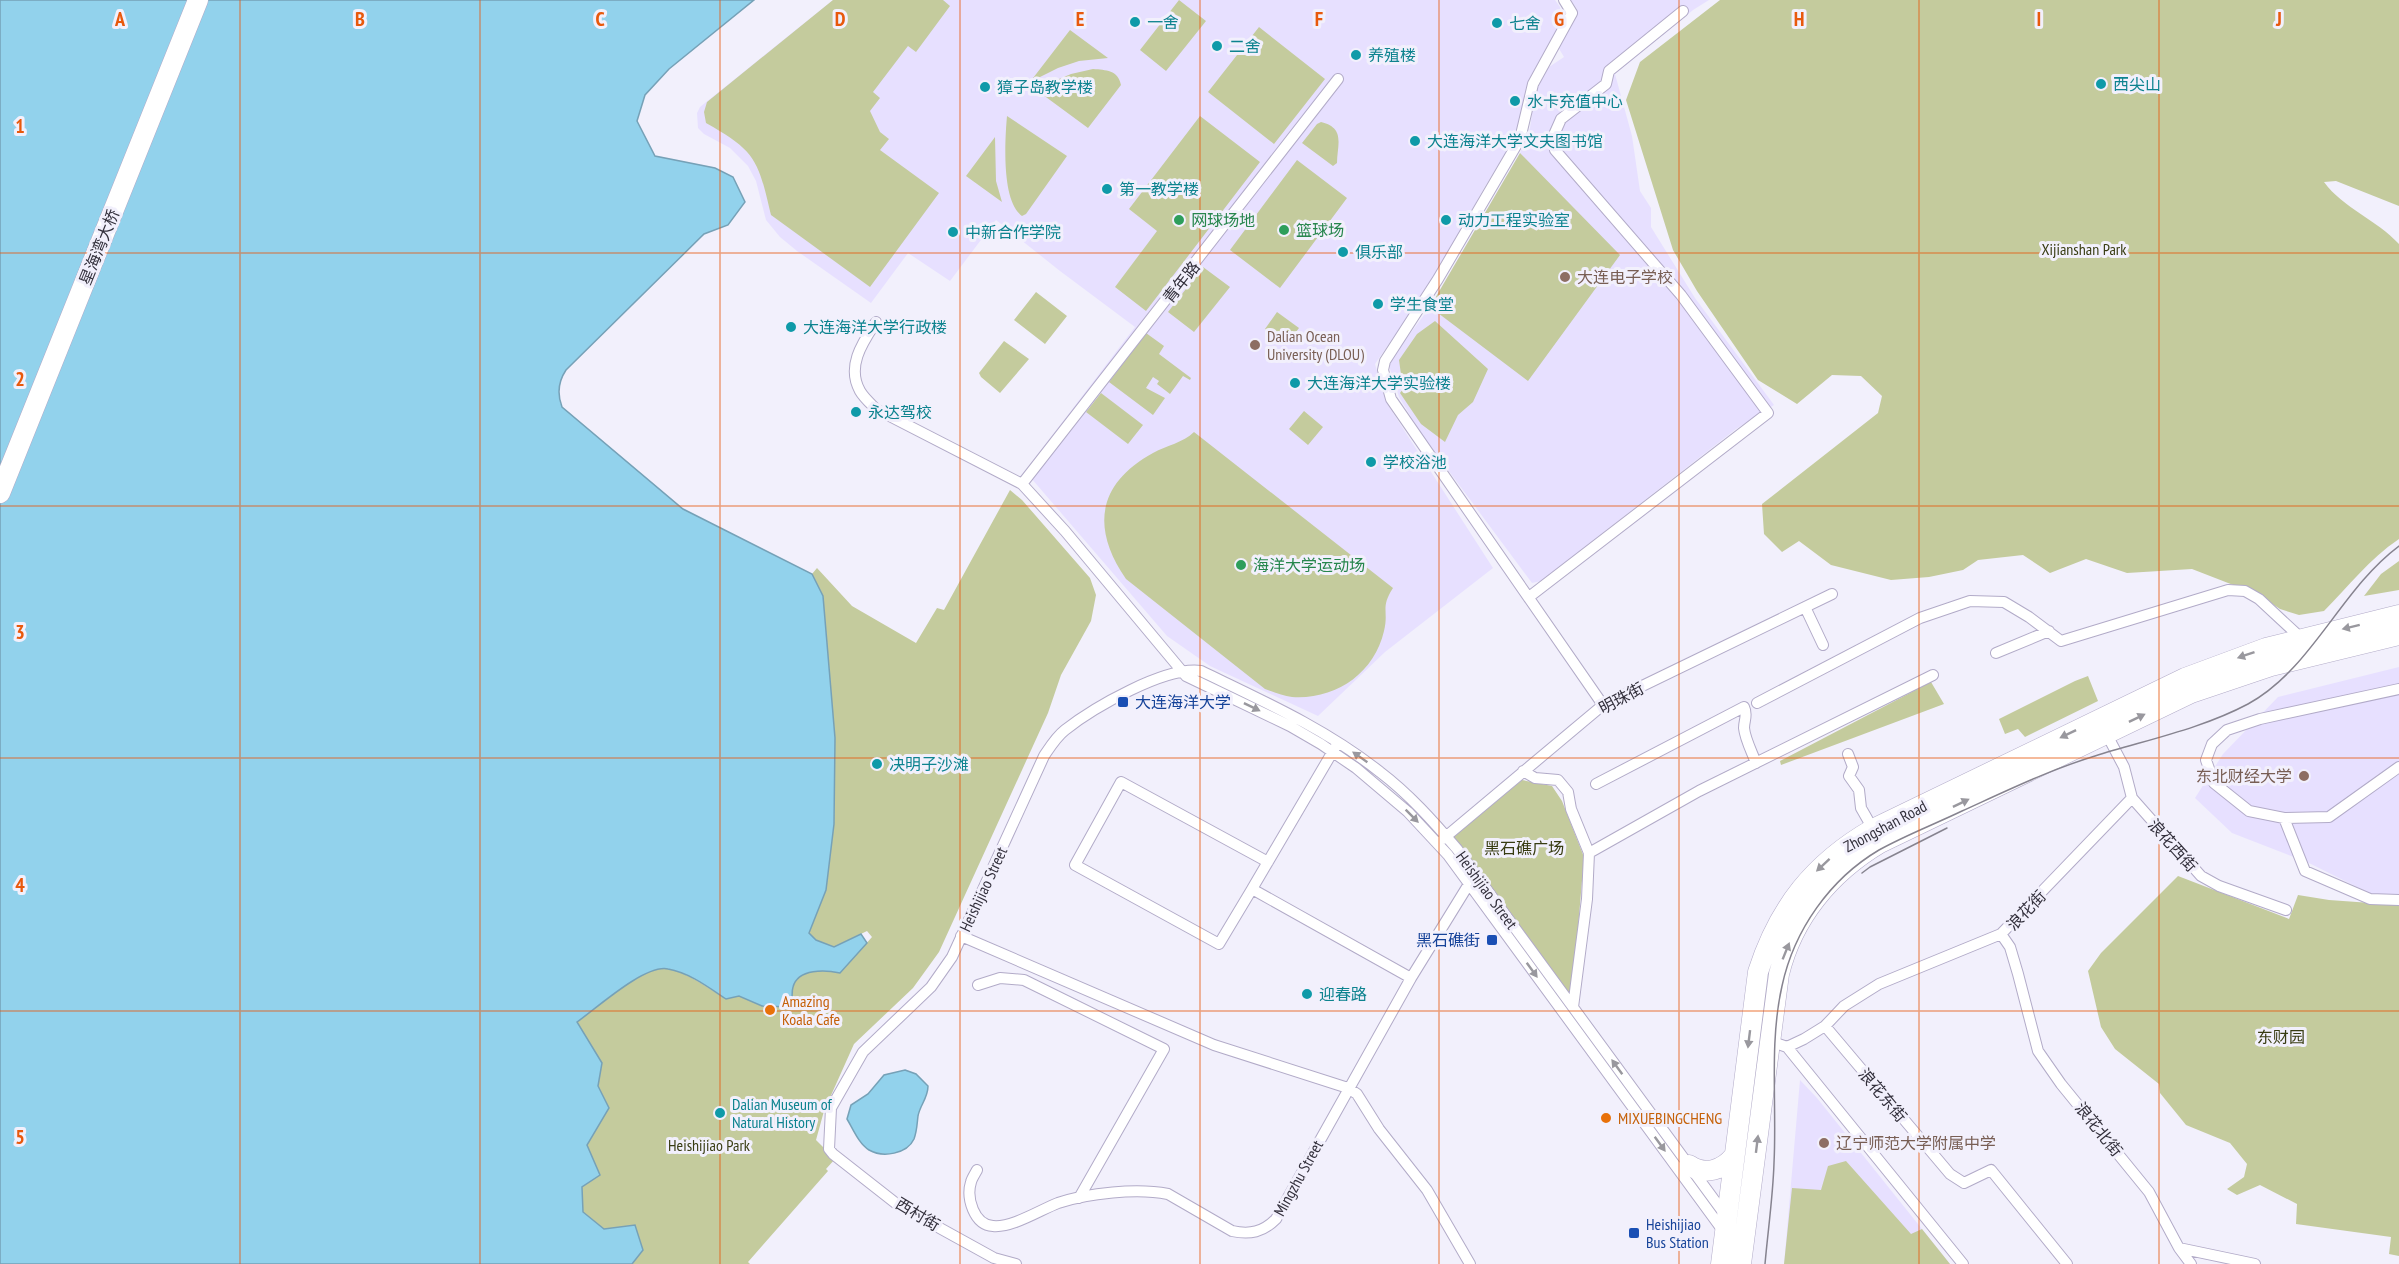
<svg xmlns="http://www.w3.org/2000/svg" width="2399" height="1264" font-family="'PT Sans Narrow','Noto Sans SC',sans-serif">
<rect width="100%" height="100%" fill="#f2f0fc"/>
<path fill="#e7e0ff" d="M833,0H1555L1560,7L1562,19L1529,87L1517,134L1484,188L1433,280L1375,364L1386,402L1493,568L1385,652L1318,716L1210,666L1167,636L1025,471L1135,327L1060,271L996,220L950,281L908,253L871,303L797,251L780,237L766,220L756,181L748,166L730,148L704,134L698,128L697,113L700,107Z
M1571,0H1709L1693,10L1615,74L1632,136L1640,191L1651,208V227L1695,298L1774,405L1736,429L1541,581L1532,583L1422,435L1399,397L1388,363L1430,307L1520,153L1530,128L1536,86L1543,71L1564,57L1558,47L1577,9Z
M2399,667V895L2377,897L2309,863L2232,833L2195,798L2223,754L2278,697Z
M1800,1080L1817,1098L1950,1264H1784Z"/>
<path fill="#c4cb9d" d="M833,0H943L950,6L916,52L908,46L873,92L880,98L870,111L880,132L889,139L880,150L939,193L870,287L771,215C758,160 756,151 706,123L704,112L707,102Z
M1179,0L1206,21L1166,71L1140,50Z
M1720,0H2399V206L2336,181L2324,182C2343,208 2377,220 2399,244V539C2369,559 2349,586 2324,611L2299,615L2280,609L2259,595L2192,569L2127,573L2086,559L2050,573L2023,555L1978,560L1963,570L1929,577L1891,580L1831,565L1799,541L1782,552L1764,534L1762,504L1878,413L1882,396L1861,376L1832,375L1797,404L1758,380L1697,291L1673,250L1626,100L1640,62Z
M1259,27L1325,79L1274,144L1208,92Z
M1070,30L1108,58L1079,61L1058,68L1030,82Z
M1093,69C1106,70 1118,70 1121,85L1088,128L1035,89L1071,74Z
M1007,116L1067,156L1026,214L1022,216C1001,201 1005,139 1007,116Z
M1200,116L1260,162L1146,311L1115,287L1157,231L1129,209Z
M1321,122C1346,128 1337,145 1337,163L1333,166L1302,143L1317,124Z
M995,137L996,181L1002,202L966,176Z
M1520,153L1620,255L1528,381L1430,307Z
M1297,160L1347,198L1280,288L1230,250Z
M1203,267L1230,287L1194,332L1168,312Z
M1036,292L1067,316L1045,344L1014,320Z
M1277,312L1299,328L1286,345L1265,329Z
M1435,321L1488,369L1473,402L1458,415L1445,442L1421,424L1400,393L1403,389L1399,360L1417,334Z
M1146,333L1164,346L1159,354L1191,378L1190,380L1183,376L1170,394L1157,384L1159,381L1153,377L1146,388L1165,398L1153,415L1109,382Z
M1004,341L1029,359L1000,393L981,377L979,373Z
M1101,393L1143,425L1128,444L1086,412Z
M1304,411L1323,427L1308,445L1289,429Z
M1194,432L1393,588C1380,608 1389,611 1384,631C1374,674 1335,700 1292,697C1283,696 1274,692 1265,689L1126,579C1091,528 1097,484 1153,453C1167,445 1183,443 1194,432Z
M1010,490L1022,500L1090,578L1096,595L1091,621L1061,675L1048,713L939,952L913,988L854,1044L824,1111L816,1140L835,1159L826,1169L828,1171L748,1262L750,1264H632L643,1250L604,1229L583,1212L582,1187L599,1175L587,1145L609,1108L598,1086L602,1063L577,1022C597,1008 645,964 668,969C689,973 708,988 726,999L739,996L762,1006L792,1007C793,1001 791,993 793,987C798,968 825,970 840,973L872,937L867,931L834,947L816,940L809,933L826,890L834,824L835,738L823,596L812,574L817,568L852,606L916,643L937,608L944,610Z
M2399,561V590L2364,596L2381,574Z
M2088,676L2098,701L2025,737L2018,729L2005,734L1999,719L2075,681Z
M1931,682L1944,704L1781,765L1780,761Z
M1522,780L1552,786L1562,801L1584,857L1572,999L1453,837Z
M2178,876L2289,919L2298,895L2329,900L2399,905V1256L2389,1254L2391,1237L2296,1224L2297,1204L2260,1185L2237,1195L2227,1189L2244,1177L2247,1164L2230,1143L2186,1125L2160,1093L2159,1084L2115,1049L2101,1027L2088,971L2101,953Z
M1846,1161L1911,1234L1922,1229L1950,1264H1784L1792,1188L1821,1190L1828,1166Z"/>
<path fill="#92d2ec" stroke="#76a1b7" stroke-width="1.5" d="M0,0H754L669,69L645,95L637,121L655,156L715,168L733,177L745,202L728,225L704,234L566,370C558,382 557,394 562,407L683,509L812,574L823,596L835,738L834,824L826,890L809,933L816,940L834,947L861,934L867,943L840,973C826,970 798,968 793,987C791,993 793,1001 792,1007L762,1006L739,996L726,999C708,987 690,973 668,969C645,964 597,1008 577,1022L602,1063L598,1086L609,1108L587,1145L600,1175L582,1187L583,1212L604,1229L635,1225L643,1250L632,1264H0Z
M905,1070L916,1074L928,1086C928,1098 920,1105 918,1116C917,1124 917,1131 914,1139C907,1154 883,1158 869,1150C859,1144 853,1129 847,1119L851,1105L868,1094L884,1075Z"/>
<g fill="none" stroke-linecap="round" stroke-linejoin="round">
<g stroke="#b2abc8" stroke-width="12">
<path id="street" d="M1564,0L1572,13L1533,84L1520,139L1438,279L1385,361L1383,370L1391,399L1603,705
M876,322C863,342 846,366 860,391C864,398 871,404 876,409L1022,484L1065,531L1186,676L1290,726L1321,744L1356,768L1408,812L1448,855L1724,1232
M1022,484L1338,79
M1529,597L1768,413L1681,295L1555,150L1553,137L1561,119L1606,84L1609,71L1683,11
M1805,607L1823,645
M1996,653L2049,631
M2399,689L2260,719L2227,730L2212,744L2206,760L2214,783L2249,811L2284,818L2329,817L2399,767
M1757,703L1920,618L1970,601L2004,602L2029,617L2061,641L2228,590L2245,591L2259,599L2302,639
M2106,733L2124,767L2132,798L2201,876L2219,886L2286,910
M1336,746L1252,889L1411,978
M1848,754L1853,767L1849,776L1859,790L1861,808L1873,829
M1523,771L1535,778L1558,780L1568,792L1571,809L1589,853L1699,791L1933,675
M1596,784L1744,707C1748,715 1744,720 1744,728C1745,739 1752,752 1756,763
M2284,818L2305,871L2370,899L2399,900
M1443,839L1603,705L1832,594
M1252,889L1219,944L1075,865L1121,782L1268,862
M2001,934L2010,947L2018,974L2038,1051L2061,1084L2149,1192L2179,1248L2255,1264
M961,936L1214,1045L1348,1088L1357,1094L1379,1129L1427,1190L1470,1264
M978,985L1000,978L1024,980L1164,1049L1079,1198
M1573,1007L1587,899L1589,853
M1825,1026L1950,1174L1964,1183L1991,1170L2067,1264
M1770,1041L1787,1047L1804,1039L1825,1026L1844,1006L1879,984L2001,934L2132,798
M1787,1047L1963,1264
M977,1170C975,1174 972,1178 971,1182C966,1198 974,1225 993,1226C1012,1228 1040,1210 1058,1203C1088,1193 1137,1188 1168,1194L1232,1231C1250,1235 1263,1232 1276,1219L1411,978L1472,879
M2179,1248L2191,1264
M1016,1264L994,1258L898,1205L833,1154L829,1149L831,1108L863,1052L931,987L952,957L1044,756C1050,747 1056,737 1065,730C1093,708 1165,666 1201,671C1263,701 1326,729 1380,772C1409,794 1433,821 1457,849L1726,1216"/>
</g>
<g stroke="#b2abc8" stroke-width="21">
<path id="highway" d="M0,493L198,0
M1689,1165C1705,1176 1723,1170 1734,1156
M1721,1264L1758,972C1779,907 1814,863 1873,829L2185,678L2266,648L2399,615
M1741,1264L1779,974C1793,917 1830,873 1880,843L2191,693L2271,666L2399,635"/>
</g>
<use href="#street" stroke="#fff" stroke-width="10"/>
<use href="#highway" stroke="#fff" stroke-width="20"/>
<path stroke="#86838f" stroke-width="1.5" d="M1862,873L1870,867L1947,828
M1765,1264C1768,1230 1773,1196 1774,1163C1777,1105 1769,1043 1782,986C1794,930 1830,879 1879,850C1906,835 1935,824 1962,811C2006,791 2049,770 2095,756C2146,740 2201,729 2248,704C2313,668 2340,590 2399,546"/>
</g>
<defs><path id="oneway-solid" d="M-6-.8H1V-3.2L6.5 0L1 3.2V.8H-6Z" transform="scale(1.5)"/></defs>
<g fill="#99989e">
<use href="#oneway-solid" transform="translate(2351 627) rotate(166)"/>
<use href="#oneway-solid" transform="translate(2246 655) rotate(161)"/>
<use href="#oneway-solid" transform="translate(1252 707) rotate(26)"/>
<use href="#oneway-solid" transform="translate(2137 718) rotate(-26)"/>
<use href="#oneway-solid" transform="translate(2068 734) rotate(154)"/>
<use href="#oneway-solid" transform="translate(1360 757) rotate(-145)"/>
<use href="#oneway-solid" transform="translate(1961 803) rotate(-26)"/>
<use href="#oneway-solid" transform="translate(1412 816) rotate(45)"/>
<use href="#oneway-solid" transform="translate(1823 865) rotate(137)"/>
<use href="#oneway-solid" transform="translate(1786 951) rotate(-68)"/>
<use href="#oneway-solid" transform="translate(1532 970) rotate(54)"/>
<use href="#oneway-solid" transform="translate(1749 1039) rotate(97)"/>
<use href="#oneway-solid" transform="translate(1617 1067) rotate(-126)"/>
<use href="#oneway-solid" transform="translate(1660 1144) rotate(54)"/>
<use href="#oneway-solid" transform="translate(1757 1144) rotate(-83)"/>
</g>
<path fill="none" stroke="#e8590c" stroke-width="1.5" stroke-opacity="0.55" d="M240,0V1264M480,0V1264M720,0V1264M960,0V1264M1200,0V1264M1439,0V1264M1679,0V1264M1919,0V1264M2159,0V1264M0,253H2399M0,506H2399M0,758H2399M0,1011H2399"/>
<g fill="#0f9aa8" stroke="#f2f0fc" stroke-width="2">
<circle cx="1135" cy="22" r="6"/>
<circle cx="1497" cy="23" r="6"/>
<circle cx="1217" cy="46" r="6"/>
<circle cx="1356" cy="55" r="6"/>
<circle cx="2101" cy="84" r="6"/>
<circle cx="985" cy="87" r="6"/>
<circle cx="1515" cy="101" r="6"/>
<circle cx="1415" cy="141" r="6"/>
<circle cx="1107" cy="189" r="6"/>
<circle cx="1446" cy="220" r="6"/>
<circle cx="953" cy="232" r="6"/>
<circle cx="1343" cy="252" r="6"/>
<circle cx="1378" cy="304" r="6"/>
<circle cx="791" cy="327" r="6"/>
<circle cx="1295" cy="383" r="6"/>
<circle cx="856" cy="412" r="6"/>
<circle cx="1371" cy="462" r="6"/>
<circle cx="877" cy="764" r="6"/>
<circle cx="1307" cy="994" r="6"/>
<circle cx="720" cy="1113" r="6"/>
</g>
<g fill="#2e9e5b" stroke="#f2f0fc" stroke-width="2">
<circle cx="1179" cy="220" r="6"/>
<circle cx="1284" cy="230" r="6"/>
<circle cx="1241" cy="565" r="6"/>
</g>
<g fill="#8d6e63" stroke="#f2f0fc" stroke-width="2">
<circle cx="1565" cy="277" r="6"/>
<circle cx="1255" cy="345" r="6"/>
<circle cx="2304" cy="776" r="6"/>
<circle cx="1824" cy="1143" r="6"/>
</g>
<g fill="#1a4fb4" stroke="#f2f0fc" stroke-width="2">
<rect x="1117" y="696" width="12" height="12" rx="3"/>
<rect x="1486" y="934" width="12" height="12" rx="3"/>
<rect x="1628" y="1227" width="12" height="12" rx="3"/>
</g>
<g fill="#e8710a" stroke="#f2f0fc" stroke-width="2">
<circle cx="770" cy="1010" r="6"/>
<circle cx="1606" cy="1118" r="6"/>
</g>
<g text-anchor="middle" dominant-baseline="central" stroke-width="6" stroke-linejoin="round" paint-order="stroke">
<g font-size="16" fill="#0d838f" stroke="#f2f0fc" text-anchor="start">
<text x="1147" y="22">一舍</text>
<text x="1509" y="23">七舍</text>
<text x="1229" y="46">二舍</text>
<text x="1368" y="55">养殖楼</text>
<text x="2113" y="84">西尖山</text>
<text x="997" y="87">獐子岛教学楼</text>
<text x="1527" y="101">水卡充值中心</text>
<text x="1427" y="141">大连海洋大学文夫图书馆</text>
<text x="1119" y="189">第一教学楼</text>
<text x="1458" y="220">动力工程实验室</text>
<text x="965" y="232">中新合作学院</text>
<text x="1355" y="252">俱乐部</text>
<text x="1390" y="304">学生食堂</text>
<text x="803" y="327">大连海洋大学行政楼</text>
<text x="1307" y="383">大连海洋大学实验楼</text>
<text x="868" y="412">永达驾校</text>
<text x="1383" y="462">学校浴池</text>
<text x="889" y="764">决明子沙滩</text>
<text x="1319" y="994">迎春路</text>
<text x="732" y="1104">Dalian Museum of<tspan x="732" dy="18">Natural History</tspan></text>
</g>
<g font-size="16" fill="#27864d" stroke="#f2f0fc" text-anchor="start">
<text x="1191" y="220">网球场地</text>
<text x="1296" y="230">篮球场</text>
<text x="1253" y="565">海洋大学运动场</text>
</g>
<g font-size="16" fill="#33303c" stroke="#f2f0fc">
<text transform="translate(99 247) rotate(-68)">星海湾大桥</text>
<text transform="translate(1181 282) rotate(-52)">青年路</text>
<text transform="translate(1621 698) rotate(-28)">明珠街</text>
<text transform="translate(1885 826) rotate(-28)">Zhongshan Road</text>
<text transform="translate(2173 845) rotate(48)">浪花西街</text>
<text transform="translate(983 889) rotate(-65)">Heishijiao Street</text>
<text transform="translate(1487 890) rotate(54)">Heishijiao Street</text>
<text transform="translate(2026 910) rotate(-46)">浪花街</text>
<text transform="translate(1883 1095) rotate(50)">浪花东街</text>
<text transform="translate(2099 1129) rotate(51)">浪花北街</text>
<text transform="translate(1298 1178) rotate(-61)">Mingzhu Street</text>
<text transform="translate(918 1214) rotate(31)">西村街</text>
</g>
<g font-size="16" fill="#383c12" stroke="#f2f0fc">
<text x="2084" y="249">Xijianshan Park</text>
<text x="1524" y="848">黑石礁广场</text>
<text x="2281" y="1037">东财园</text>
<text x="709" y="1145">Heishijiao Park</text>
</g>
<g font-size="16" fill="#785e54" stroke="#f2f0fc" text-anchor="start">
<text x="1577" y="277">大连电子学校</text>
<text x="1267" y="336">Dalian Ocean<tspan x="1267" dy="18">University (DLOU)</tspan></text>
<text x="2292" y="776" text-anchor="end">东北财经大学</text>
<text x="1836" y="1143">辽宁师范大学附属中学</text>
</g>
<g font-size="16" fill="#164399" stroke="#f2f0fc" text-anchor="start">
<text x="1135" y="702">大连海洋大学</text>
<text x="1480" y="940" text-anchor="end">黑石礁街</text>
<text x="1646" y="1224">Heishijiao<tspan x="1646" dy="18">Bus Station</tspan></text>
</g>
<g font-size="16" fill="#c56008" stroke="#f2f0fc" text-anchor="start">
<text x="782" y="1001">Amazing<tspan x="782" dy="18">Koala Cafe</tspan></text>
<text x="1618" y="1118">MIXUEBINGCHENG</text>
</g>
</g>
<g font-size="20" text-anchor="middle" font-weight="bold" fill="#e8590c" stroke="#f2f0fc" stroke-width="6" stroke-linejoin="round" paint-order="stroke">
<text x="120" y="26">A</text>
<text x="360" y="26">B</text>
<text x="600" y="26">C</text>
<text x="840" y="26">D</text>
<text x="1080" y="26">E</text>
<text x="1319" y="26">F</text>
<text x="1559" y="26">G</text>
<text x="1799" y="26">H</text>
<text x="2039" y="26">I</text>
<text x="2279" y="26">J</text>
<text x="20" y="133">1</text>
<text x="20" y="386">2</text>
<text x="20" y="639">3</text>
<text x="20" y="892">4</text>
<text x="20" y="1144">5</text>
</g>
</svg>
